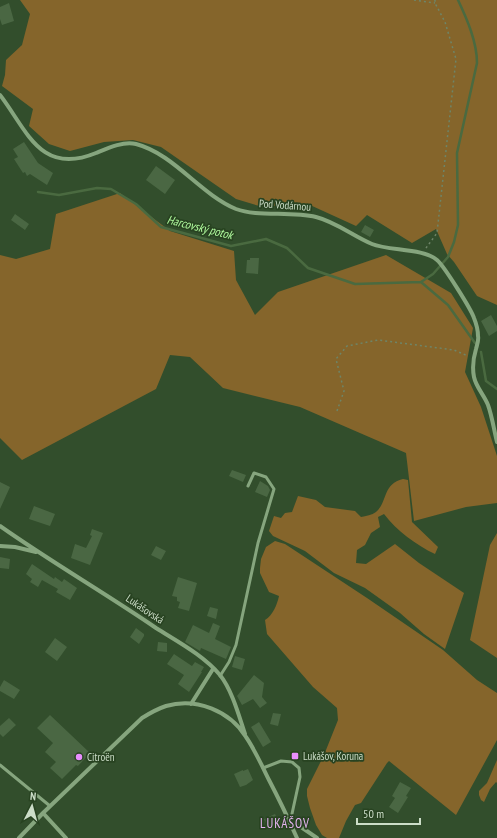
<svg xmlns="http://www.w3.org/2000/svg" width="497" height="838" font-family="'PT Sans Narrow',sans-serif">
<rect width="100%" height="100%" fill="#324e2c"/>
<path fill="#85652b" d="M20,0H497V305L477,296L454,262L447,254L436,229L412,243L367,215L356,226L310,205L259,206L236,199L161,147L133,140L104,142L70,151L49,144L29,126L33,109L2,86L5,75L6,60L22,45L30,14Z
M120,193L170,231L234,251L236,280L255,315L278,292L386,255L451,293L473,328L465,372L481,407L497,456V503L466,507L414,521L406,453L300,407L223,388L190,357L170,355L156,389L22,460L0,438V255L16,259L50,249L56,214Z
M403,479L408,480L412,522L438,547L435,554C416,545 397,531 384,514L378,517L380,527L371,533L365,545L357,550L356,563L366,564L395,544L419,563L464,593L445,649L424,634L400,613L365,588L334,573L305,551L273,536L269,531L274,516L281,518L285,513L292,512L298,496L316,500L325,507L355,511L361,517C366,516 372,515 376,512C388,502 382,484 403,479Z
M497,533V658L470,640L490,545Z
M275,541L285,544L367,598L443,650L477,680L497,693V740L456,815L389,761L387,763L361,803L355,805L346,821L339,838H327L322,835L316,825L310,808L307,796V789L324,755L338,720L337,708L313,687L267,634L265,620C273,615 277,605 279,596L269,592L260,573V568L261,559L266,547Z
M497,760V783L496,782L490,789L484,802L481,800L479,795V791L487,783Z"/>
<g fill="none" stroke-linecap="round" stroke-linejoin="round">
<path stroke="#4a6a40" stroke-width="2.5" d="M38,192L59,195L97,188L111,189L136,204L161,227L231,246L266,239L287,248L308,268L355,284L421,282L448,305L475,343
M421,282L433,274L448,257L454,242L458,225L457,153L477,63C477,42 467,19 458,0
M481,352L486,381L497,389"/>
</g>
<path fill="#4a6743" d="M9,3L14,21L2,25L0,19V7Z
M24,142L38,163L53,173L47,185L30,174L27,176L25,172L23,173L14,159L18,157L13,149Z
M156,166L175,180L165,194L146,180Z
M15,214L29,224L25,230L11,220Z
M365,225L374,230L370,237L361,232Z
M250,258H259L258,274L246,273L247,260H250Z
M491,315L497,326V331L489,336L481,321Z
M232,470L246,475L243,482L229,476Z
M260,481L268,486L270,490L267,497L255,492Z
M0,482L10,487L0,509Z
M34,506L55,514L50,526L29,519Z
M92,529L103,533L90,565L71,558L75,544L86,548L92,536L90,535Z
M156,546L166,551L161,560L151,555Z
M0,557L10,559L9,569L0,568Z
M32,564L54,579L55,577L62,582L64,579L77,588L70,600L56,592L58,589L42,580L38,587L30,582L32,579L26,574Z
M178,577L197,583L189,611L178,608L180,602L177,601V597L172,596Z
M210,607L218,609L216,619L207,616Z
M213,623L220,626L215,639L231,647L226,659L201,648L200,651L185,642L193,625L209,633Z
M136,628L144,634V636L139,644L130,637Z
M55,638L67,647L57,661L45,652Z
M158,642L167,643V652L157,651Z
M174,654L192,666L195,662L204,667L201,672H202L189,692L178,684L184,675L167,664Z
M235,656L245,659L242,670L232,667Z
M254,675L264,683L262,697L267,703L260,708L253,699L242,705L237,696Z
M4,680L20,690L14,699L0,691V687Z
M273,713L281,714L278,726L270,724Z
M50,715L90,753L78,766L76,765L62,779L50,768L56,762L45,752L53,743L37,728Z
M9,718L16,725L3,737L0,734V726Z
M259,722L271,742L263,747L251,727Z
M248,769L253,780L246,785L240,787L234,774L243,770V771Z
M400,782L411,788L406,796L408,797L398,813L389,807L395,798L392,796Z
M275,814L280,825L269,830L264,819Z"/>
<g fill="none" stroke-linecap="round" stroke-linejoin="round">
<path stroke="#6e8568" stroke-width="1.5" stroke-dasharray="2 3" stroke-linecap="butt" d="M414,0L435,3
M426,248L437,233L456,59L445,22L435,3V0
M337,411L344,391L336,359L347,346L378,340L454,350L468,356"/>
<path stroke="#86a57e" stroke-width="3" d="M220,676L229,662L236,645L258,543L274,489L266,477L254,473L248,486
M0,765L50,806
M263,768L281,761L292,762L299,768L300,777L290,823"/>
<path stroke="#86a57e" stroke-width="4" d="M0,95C27,130 40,176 96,153C108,148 123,141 136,144C174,154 200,194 236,209C257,217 291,211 316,217C336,222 353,236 372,244C389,251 423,248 437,260C444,266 471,309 474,318C476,323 478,330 478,336C479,340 477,345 476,349C473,359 472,367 474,377C476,387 484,395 488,405C492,416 494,430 497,442
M0,526C51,562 105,593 156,628C178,642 203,655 220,675C232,690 239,716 245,734
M0,546L15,547L36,552
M191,704L213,669
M43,813L66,838
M290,823L301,827L317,838
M19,838L43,813L142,718C150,713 157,709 166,706C196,697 230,711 246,737C255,750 262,766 269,780C279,799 288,818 297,838"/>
</g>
<g fill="#e98efe" stroke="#284321" stroke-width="1.5">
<rect x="291" y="752" width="8" height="8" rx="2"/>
<circle cx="79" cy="757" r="4"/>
</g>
<g text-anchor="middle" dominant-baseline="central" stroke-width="3.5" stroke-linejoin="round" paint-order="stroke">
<g font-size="11" fill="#ccddc8" stroke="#284321">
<text transform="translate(285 205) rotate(4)">Pod Vodárnou</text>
<text transform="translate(145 609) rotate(34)">Lukášovská</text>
</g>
<g font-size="11" fill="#ccddc8" stroke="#284321" text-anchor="start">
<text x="303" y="756">Lukášov, Koruna</text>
<text x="87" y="757">Citroën</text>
</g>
<g font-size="12" font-style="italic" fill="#b0fa9e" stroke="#284321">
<text transform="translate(200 227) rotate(14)">Harcovský potok</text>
</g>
<g font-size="13" letter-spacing="1" fill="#e5b3f1" stroke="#284321">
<text x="285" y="823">LUKÁŠOV</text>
</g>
</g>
<g transform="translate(32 806) rotate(6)" stroke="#284321" stroke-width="3" paint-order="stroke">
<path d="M0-3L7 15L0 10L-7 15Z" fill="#ccddc8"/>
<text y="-6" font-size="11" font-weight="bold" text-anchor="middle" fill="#ccddc8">N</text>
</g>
<path d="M357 818v6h63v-6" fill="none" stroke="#ccddc8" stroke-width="2"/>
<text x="363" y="818" font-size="12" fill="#ccddc8" stroke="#284321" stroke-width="3" paint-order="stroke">50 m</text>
</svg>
